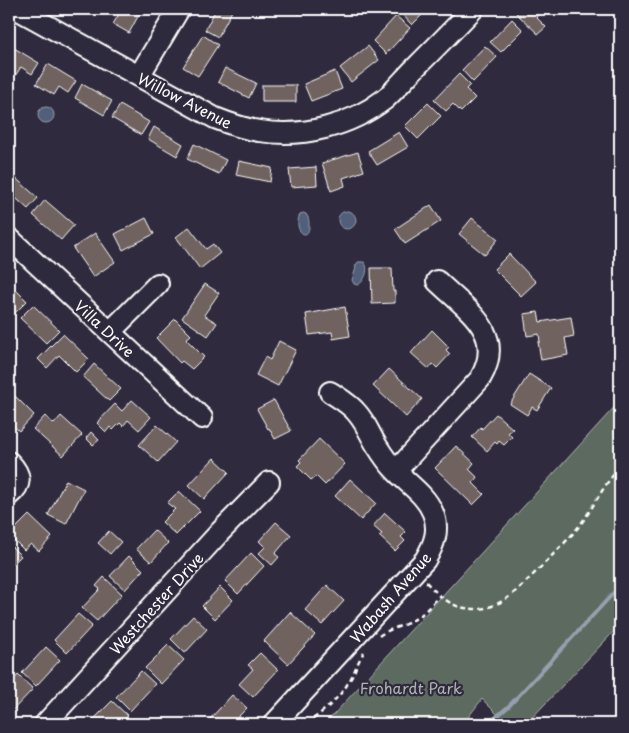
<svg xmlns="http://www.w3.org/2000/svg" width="629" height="733" font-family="'Playpen Sans',sans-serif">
<rect width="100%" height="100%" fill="#2f2a3d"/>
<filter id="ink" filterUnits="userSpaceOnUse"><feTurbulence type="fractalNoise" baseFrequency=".02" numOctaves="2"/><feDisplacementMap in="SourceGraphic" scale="10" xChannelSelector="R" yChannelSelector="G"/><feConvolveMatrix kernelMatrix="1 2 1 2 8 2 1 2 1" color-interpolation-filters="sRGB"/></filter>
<g filter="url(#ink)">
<path fill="#5d6a5f" stroke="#aeb4af" d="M620,401V625L526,724H507L482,699L463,724H325Z"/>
<path fill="#515f7a" stroke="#979faf" d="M38 115a8 8 0 1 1 16 0a8 8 0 1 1-16 0Z
M338 220a9 9 0 1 1 18 0a9 9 0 1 1-18 0Z
M303,213L306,214C309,218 309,221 309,226C309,242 292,232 300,214Z
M358,262H364C370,268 365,281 358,285L354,284L352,280L356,268L355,267Z"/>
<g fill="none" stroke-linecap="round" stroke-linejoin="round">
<path stroke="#979faf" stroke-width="4" d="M488,724L509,706L620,586"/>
</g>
<path fill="#6f635e" stroke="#fff" d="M122,9H142L129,33L113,24Z
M216,9H233L218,37L205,30Z
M295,9H310L298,14Z
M403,9H428L412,25L400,12Z
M520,9H544L536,17L546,27L538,34L516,13Z
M396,16L410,28L386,54L373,41Z
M512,19L523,30L501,52L490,42Z
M203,35L218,45L198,76L183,67Z
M9,45L39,63L32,74L21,67L15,76L9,72L10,61L9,60Z
M368,46L379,60L351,82L340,68Z
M485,46L497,57L473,82L462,70Z
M48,64L76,81L68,93L59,87L54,95L36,84Z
M225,68L256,83L249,98L218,82Z
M335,71L342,89L311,101L304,84Z
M459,74L470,85L466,89L475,98L461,112L453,104L446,111L434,100Z
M82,84L112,101L104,115L75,98Z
M262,85H296V102H262Z
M428,103L441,116L418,139L405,126Z
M120,105L149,122L141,135L112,118Z
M154,127L183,144L177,156L148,139Z
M399,132L408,147L377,165L368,151Z
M194,144L226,160L219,174L187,159Z
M358,152L364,171L343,178L345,186L331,191L322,163Z
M239,161L272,168L270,182L236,175Z
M316,167L317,185L291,187L289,169Z
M11,174L38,198L28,209L9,192V176Z
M45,200L74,225L61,240L33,215Z
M431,205L441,221L405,244L395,229Z
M146,218L154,234L123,250L115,234Z
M472,218L498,239L485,255L459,234Z
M189,227L206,249L213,244L220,253L200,269L176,237Z
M95,233L115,262L93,277L73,248Z
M509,254L536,282L521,296L494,269Z
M371,268H392L393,291H395V303L372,304Z
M9,283L27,301L15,313L9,307Z
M205,284L219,293L204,315L217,323L208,336L182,318Z
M33,305L59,330L46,343L20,318Z
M345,307L350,336L333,339L332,332L309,335L306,314Z
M538,312L540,322L571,317L574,336L565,338L568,355L541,360L538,342H540L539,334L527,336L524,314Z
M175,319L191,335L186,339L204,357L192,369L182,361L180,363L156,338Z
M432,330L449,347L446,350L450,354L437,368L433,364L429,369L411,353Z
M63,334L89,359L76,372L59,355L47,368L38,359Z
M279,341L296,350L278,386L256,375L265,357L270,360Z
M94,364L121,389L109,401L83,377Z
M389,369L422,399L406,417L373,386Z
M529,374L551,388L537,410L532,407L527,415L510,404Z
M9,390L34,415L19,431L10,423L13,420L9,416Z
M132,400L151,417L139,430L128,420L123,426L120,423L113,430L110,427L106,432L97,423L115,404L122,411Z
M274,400L291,431L275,439L269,428L268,429L257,409Z
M496,414L513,429L508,433L512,437L504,445L499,441L497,444L495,442L487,451L472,437L481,427L482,429Z
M45,416L54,424L61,416L82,435L63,456L33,429Z
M157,425L176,442L158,462L139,445Z
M91,432L99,440L93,445L86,438Z
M319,439L345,464L325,485L316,476L311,480L297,466L301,462L299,460Z
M456,446L474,463L469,469L477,477L473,483L484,494L473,505L435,468Z
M214,458L229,472L204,499L189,485Z
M350,479L376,503L361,520L335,496Z
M66,480L84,489L66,524L48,515Z
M179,491L200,511L176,535L162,522L175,509L167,503Z
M385,513L406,532L401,537L405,541L395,551L379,536L382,534L373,526Z
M29,515L52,537L39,551L31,544L24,550L9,535Z
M276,522L291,535L275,554L279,557L272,565L259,553L265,547L259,541Z
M154,530L168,543L151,562L136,549Z
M109,531L121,542L110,554L98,543Z
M9,544L21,556L9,568Z
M251,553L264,566L238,594L225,581Z
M129,556L143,570L125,590L110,576Z
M104,577L122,594L97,621L82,608L100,589L96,586Z
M327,585L344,601L322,625L305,610Z
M220,587L233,600L215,619L202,606Z
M290,612L315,635L288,664L264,641Z
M78,614L92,626L67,653L54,640Z
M193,616L207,629L185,653L171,639Z
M168,645L184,660L161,684L145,668Z
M46,647L60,660L36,686L22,673Z
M260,653L278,670L253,697L239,684L253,669L248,665Z
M141,671L155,684L130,711L116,697Z
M18,675L33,689L9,714V685Z
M232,695L247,708L231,724H215L210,719Z
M112,701L128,716L120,724H98L93,720Z"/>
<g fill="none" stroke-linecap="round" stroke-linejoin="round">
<g stroke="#fff" stroke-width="24">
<path id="minor" d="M17,9L215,118C230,124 244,129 259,131C303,138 350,126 385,99C395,90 405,78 414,69C434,49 454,29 473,9
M139,76L179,9
M9,238L202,418
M110,332L158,284
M9,462C21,474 23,484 9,495
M396,471L480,379C507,333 467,310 437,281
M45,724L220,532L269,482
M274,724L425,560C434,545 440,530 433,513C426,495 408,484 395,470C388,463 382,454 377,446C370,435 366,423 357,413C350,404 339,398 330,392"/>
</g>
<path stroke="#fff" stroke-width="2.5" stroke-dasharray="5 4" stroke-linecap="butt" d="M426,582C433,589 440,597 449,602C458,608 468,609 479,609C506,606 522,585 541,567C556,551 573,536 585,518C597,501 605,482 620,468
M379,636C390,628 402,627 413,620C423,615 431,605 439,596
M306,724C323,712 339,699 350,680C355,671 358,661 364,652"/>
<use href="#minor" stroke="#2f2a3d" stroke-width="20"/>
</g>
</g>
<g text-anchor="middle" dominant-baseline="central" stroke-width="4.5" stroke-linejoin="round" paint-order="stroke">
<g font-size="15" fill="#fff" stroke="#2f2a3d">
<text transform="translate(185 100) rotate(27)">Willow Avenue</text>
<text transform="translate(105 328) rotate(43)">Villa Drive</text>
<text transform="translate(390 597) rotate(-49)">Wabash Avenue</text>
<text transform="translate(156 603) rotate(-48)">Westchester Drive</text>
</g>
<g font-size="15" fill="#aeb4af" stroke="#2f2a3d">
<text x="411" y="687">Frohardt Park</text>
</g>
</g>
<rect width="629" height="733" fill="none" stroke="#2f2a3d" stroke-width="30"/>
<rect x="15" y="15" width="599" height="703" fill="none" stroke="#fff" stroke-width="2" filter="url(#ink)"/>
</svg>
